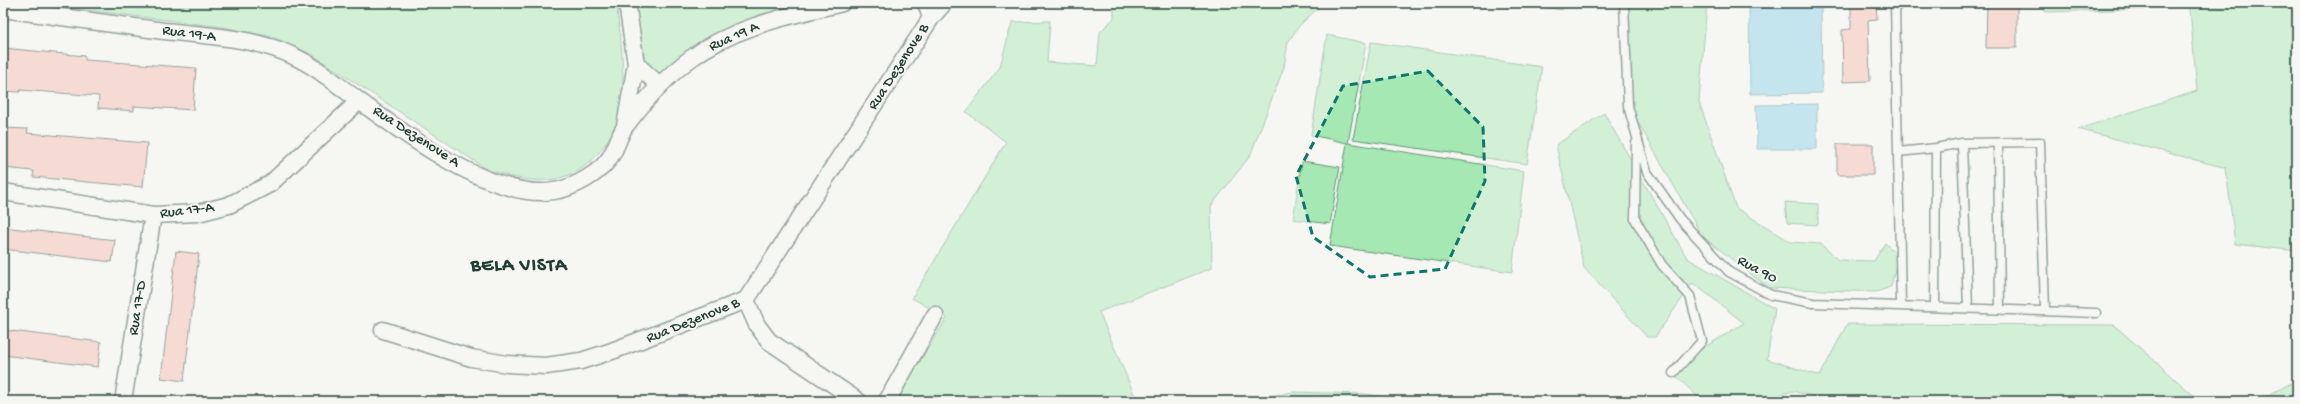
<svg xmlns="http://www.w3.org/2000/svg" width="2300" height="404" font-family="'Gochi Hand',sans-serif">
<rect width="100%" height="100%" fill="#f6f6f2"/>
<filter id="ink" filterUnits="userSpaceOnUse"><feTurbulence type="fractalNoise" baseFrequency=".025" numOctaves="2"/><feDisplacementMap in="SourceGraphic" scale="8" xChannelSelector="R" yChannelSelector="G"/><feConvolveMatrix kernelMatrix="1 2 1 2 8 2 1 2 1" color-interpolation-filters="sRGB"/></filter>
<g filter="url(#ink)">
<path fill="#a5e8b3" stroke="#629274" d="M30,3H616C621,39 627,82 619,118C616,130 608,141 601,150C571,189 526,185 485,168L313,55L273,37L222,27Z
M629,3H829L770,18L665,72L656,73L642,66Z
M1114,3H1323L1299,26L1288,42L1284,67L1250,156L1211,206L1212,268L1099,312L1137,401H895L947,318L912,298L1006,142L966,112L1000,67L1012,22L1050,21L1047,62L1097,66L1100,32L1114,18Z
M1518,3H1563L1562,10Z
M1625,3H1707L1699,102L1736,208L1791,242L1821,244L1838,260L1874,261L1885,243L1898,255L1891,287L1876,292L1769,288L1702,236L1625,99Z
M2045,3H2144V9L2045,12Z
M2191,3H2297V251L2235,244L2226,168L2078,129L2197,91L2190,9Z
M1327,35L1366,43L1348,143L1524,171L1512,272L1330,246L1347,143L1311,135Z
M1371,42L1542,67L1527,164L1353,139Z
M1604,113L1687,258L1775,309L1767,359L1820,376L1847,324L2114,325L2200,401H1833L1792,391L1764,401H1693L1698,397L1673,373L1703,348L1744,323L1693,283L1655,337H1647L1584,268L1556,145Z
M1302,161L1340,167L1330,224L1293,219Z
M1785,202L1818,204V225L1787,223Z
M2297,380V401H2257Z
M1293,392L1365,394L1411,401H1245Z"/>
<path fill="#87cfe8" stroke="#5d95a0" d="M1749,3H1821L1822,93L1750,94Z
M1817,104V149H1757L1756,105Z"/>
<path fill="#f6bbb0" stroke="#1f3d34" d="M1851,3H1876L1877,19L1868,20L1870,81L1843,82L1842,30L1851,29Z
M1987,3H2017V48H1986Z
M3,48L85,56V60L196,68L193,110L134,106V111L98,108L99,96L20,90V92L3,91Z
M3,128L28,129L27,133L147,143L143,187L33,177L34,171L3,168Z
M1837,144H1873V175H1837Z
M3,227L115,240L112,262L3,249Z
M176,251L199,254L184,381L161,378Z
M3,330L101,342L98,367L3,355Z"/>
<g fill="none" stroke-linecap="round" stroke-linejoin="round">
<g stroke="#1f3d34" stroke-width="11">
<path id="service" d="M1624,3L1628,106L1647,172L1680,219L1729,272L1771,295L1813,303L2096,313
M1895,3L1901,305
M1636,143L1635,219L1662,265L1690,296L1702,341L1673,373
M1962,143L1968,308
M1998,143L2000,309
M1898,152L1936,148L1962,143L2040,142L2045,311
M1935,307L1936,148"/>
</g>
<g stroke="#1f3d34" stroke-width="19">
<path id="minor" d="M926,3L931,18
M3,9C57,16 110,24 164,31C203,35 255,38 291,55C316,66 336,84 358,100C404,134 494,201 554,191C574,188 603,172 612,154C618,144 620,132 627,124C645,100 666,77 690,59C734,26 790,16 842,3
M636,64L659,85
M625,126L636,64L627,3
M3,192L153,215L198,213L229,205L270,184L359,101
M746,300L757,325L769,341L858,401
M383,330L471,358L507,364L546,366L581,361L612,351L746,300L931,18L944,3
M123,401L153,215
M887,401L935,315"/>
</g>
<use href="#service" stroke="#f6f6f2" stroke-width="8"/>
<use href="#minor" stroke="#f6f6f2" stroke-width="16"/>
</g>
</g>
<path d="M0 0H2300V404H0ZM1428,71L1483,127L1485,181L1445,269L1370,277L1313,237L1296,176L1343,86Z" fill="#f6f6f2" fill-opacity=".55" fill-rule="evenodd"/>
<path fill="none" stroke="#0f766e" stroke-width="3" stroke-dasharray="8 5" stroke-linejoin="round" d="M1428,71L1483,127L1485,181L1445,269L1370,277L1313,237L1296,176L1343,86Z"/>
<g text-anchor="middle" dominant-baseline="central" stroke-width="4" stroke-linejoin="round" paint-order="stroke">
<g font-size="15" fill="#1f3d34" stroke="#f6f6f2">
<text transform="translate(189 34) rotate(7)">Rua 19-A</text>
<text transform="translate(734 37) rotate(-24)">Rua 19 A</text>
<text transform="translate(899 67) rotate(-57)">Rua Dezenove B</text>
<text transform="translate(416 137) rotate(33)">Rua Dezenove A</text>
<text transform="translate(187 211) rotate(-7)">Rua 17-A</text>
<text transform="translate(1757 270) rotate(28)">Rua 90</text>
<text transform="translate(138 308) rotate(-81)">Rua 17-D</text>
<text transform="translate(693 321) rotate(-22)">Rua Dezenove B</text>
</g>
<g font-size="19" font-weight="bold" letter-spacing="1" fill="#1f3d34" stroke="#f6f6f2">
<text x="519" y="266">BELA VISTA</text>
</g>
</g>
<rect width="2300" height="404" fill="none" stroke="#f6f6f2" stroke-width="16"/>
<rect x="8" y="8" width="2284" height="388" fill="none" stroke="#1f3d34" stroke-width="1.5" filter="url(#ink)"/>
</svg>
